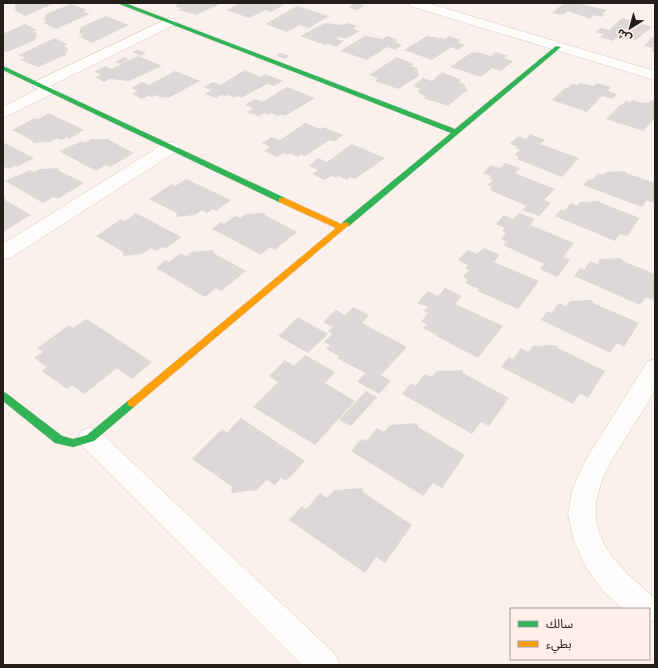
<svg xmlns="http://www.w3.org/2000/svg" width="658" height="668" font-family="'PT Serif','Noto Sans Arabic',serif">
<rect width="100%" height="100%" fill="#faf1ed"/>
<path fill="#dcd8d8" d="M16,3H55L25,16L14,10L17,8L14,7Z
M180,3H218V5L196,15L178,10L181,8L175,6Z
M240,3H277L284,5L271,12L265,10L249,18L226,10Z
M356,3L365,6L357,10L348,7Z
M564,3H576L607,10L602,14L604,15L601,17L594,15L590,19L568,11L563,15L552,13Z
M71,4L87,10L83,11L90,14L56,29L44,23L47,21L44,20L46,14Z
M297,6L329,16L309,28L300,25L287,32L265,24Z
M106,16L129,25L92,43L79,36L83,35L79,33L81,27Z
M622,18L652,27L636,40L616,38L613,41L600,37L604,34L595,32L601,28L609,30Z
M325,23L343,25L347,23L357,26L353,29L360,31L346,39L339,37L337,39L344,41L336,47L328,44L325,45L300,36Z
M25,24L37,30L33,32L37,33L35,40L7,52L3,50V34Z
M365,36L383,39L387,36L398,40L394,42L402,45L395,50L387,47L367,60L340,51Z
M427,36L445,39L449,36L461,40L457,42L465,45L458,50L451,47L432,60L404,50Z
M653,36L655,37V52L651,51L653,48L644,46Z
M55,38L67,44L64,46L68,48L66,55L38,67L20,60L25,58L18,55Z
M138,50L146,53L141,56L132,52Z
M472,52L476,53L478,52L490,56L496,52L508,56L504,58L513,61L501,71L492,68L481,77L450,67Z
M280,53L290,56L285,59L276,55Z
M138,56L162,66L129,81L110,79L104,82L95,77L101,74L94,72L105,66L111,69Z
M124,57L129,59L120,64L115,62Z
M397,57L414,64L411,66L417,68L419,76L398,89L375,81L378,78L369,75Z
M245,70L260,77L265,74L283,81L274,86L267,84L241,98L238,96L235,98L228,95L225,96L221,95L216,98L205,94L211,90L203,87L213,82L220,85Z
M175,71L200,81L168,98L165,97L162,98L155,95L152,97L148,96L142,99L132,94L138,91L131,88L142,82L149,85Z
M442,72L461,80L459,82L464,84L468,92H465L448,106L423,98L426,96L417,92L421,89L413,86L423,78L432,81Z
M579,83L594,86L597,83L611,87L608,91L617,94L612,99L602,96L587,112L552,100L566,87L568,88L572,84L577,85Z
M287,87L315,98L285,116L282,114L278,116L271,113L268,115L264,113L259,116L247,112L253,108L245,105L255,99L262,102Z
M632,100L642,103L643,102L648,103L651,100L655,101V118L643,131L606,119L620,105H621L626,101L630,102Z
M49,113L84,130L69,139L67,137L61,140L57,138L50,142L33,143V141L12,130L35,118L38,119Z
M305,123L320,129L323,127L343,135L334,142L330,140L305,156L301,154L298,157L290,153L287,155L283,153L277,157L264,151L270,147L262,143L272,137L280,140Z
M530,134L545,140L540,144L579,158L562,177L517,159L519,157L515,155L520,150L516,149L518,147L510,144L518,136L526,139Z
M91,139H109V140L134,153L110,167L106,165L96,171L59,151L82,141L85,143Z
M3,142L34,158L17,167L15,165L9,169L5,167H3Z
M352,144L385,158L355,179L350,177L347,180L338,176L336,178L331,176L325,180L312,174L318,170L309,166L318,158L327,162Z
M505,163L520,168L515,173L555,189L544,200L551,203L539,216L522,210L526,206L490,190L492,187L487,185L493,180L489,179L491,176L483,173L491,165L500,168Z
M59,168L58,170L84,183L58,199L54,197L43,203L5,181L30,170L34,172L40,169Z
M625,171L626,173L655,183V200L653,203L647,200L642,207L583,185L589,179L592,180L598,173L603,175L607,172Z
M186,179L231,200L216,211L213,209L207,213L202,210L195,215L176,217L177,213L149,199L172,184L175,186Z
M3,198H6L5,200L31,215L3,232Z
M599,201L601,203L640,218L627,236L620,234L615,241L555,216L561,209L564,211L571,203L577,206L580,202Z
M136,213L181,237L165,249L162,247L156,251L151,248L142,254L123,256V252L96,236L121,219L125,221Z
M265,213V215L297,232L275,250L270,247L261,255L212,229L221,222L224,224L235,216L240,218L245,214Z
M519,213L535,219L530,225L574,243L563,257L570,260L557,277L540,269L544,264L503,245L506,242L501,239L506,233L502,231L505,228L496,224L504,215L513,219Z
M484,248L500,255L494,262L539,281L518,309L477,291L479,289L465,283L468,280L463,277L469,270L465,268L468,265L458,260L468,250L477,254Z
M214,250L213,253L246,271L221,291L216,288L205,297L156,268L166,260L169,262L181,253L186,256L192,252Z
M621,258L623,261L655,274V297L653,300L646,297L640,305L574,276L580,268L584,270L590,261L597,264L600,259Z
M445,288L462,296L455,304L503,326L478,358L436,336L437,335L423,328L427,324L421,322L428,313L424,311L428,307L417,303L428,291L438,296Z
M592,300L593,303L639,323L624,347L617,343L610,353L541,320L547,311L551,313L559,303L566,306L570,301Z
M353,307L369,315L362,323L407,347L381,375L391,381L379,394L357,382L365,373L337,358L339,356L326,349L330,345L324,342L332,334L328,331L333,327L323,322L336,310L345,315Z
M298,317L328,334L308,353L278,336Z
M87,319L152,362L132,379L117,368L84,394L72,385L67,389L42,371L47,367L34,358L43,352L37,348L69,325L73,328Z
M556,345L558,348L605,371L588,398L580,393L573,404L501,367L509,357L513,359L521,348L528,352L533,346Z
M305,355L335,372L325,383L355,401L315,445L253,407L278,382L269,376L285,360L294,366Z
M463,370V373L509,398L489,426L481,422L472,434L402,394L411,383L415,386L425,374L432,377L437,371Z
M366,391L377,397L351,426L339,420Z
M241,418L305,461L286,481L281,478L275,485L267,480L257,490L232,493L231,486L192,459L222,429L227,432Z
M417,423L418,427L465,455L442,488L433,483L423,496L351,451L361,439L366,441L377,428L384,432L390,425Z
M363,488V492L412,525L385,563L376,557L365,573L289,520L302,506L306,509L320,493L327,498L334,490Z"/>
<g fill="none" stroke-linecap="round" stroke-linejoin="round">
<g stroke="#d3ccc9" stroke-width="1">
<path id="street" d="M408,3H427L655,71V80L410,6Z
M169,18L174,19L176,22L174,25L50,86L54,87L57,90L54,93L3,118V107L38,89L34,88L32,85L34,82Z
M171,142L177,143L179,147L177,151L10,258L3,259V244L165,143Z
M655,359C655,368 656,378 655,387C654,395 638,418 633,426C621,446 605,467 599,490C584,539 622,570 655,598V620L649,622V609H623L604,592L587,569L574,541L568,515L572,491L585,461L647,362Z
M90,428L99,431L335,654L340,665H302L81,445L78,438L81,431Z"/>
</g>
<g stroke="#d3ccc9" stroke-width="1">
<path id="fast" d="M117,3H125L455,129L556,46L561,47L349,226H346L342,224L343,222L451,133Z
M3,66L285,198L286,200L282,202H279L3,70Z
M3,392L6,393L62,436L73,439L87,435L129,400L132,399L135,400L137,403L135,406L94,441L73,447L55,443L3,401Z"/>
</g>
<g stroke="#d3ccc9" stroke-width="1">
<path id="slow" d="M279,198H285L341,224L346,222L350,224L135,406L132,407L129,406L127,403L129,400L336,228L279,202Z"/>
</g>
<use href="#street" fill="#fefdfc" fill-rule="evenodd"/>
<use href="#fast" fill="#30b455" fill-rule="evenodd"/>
<use href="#slow" fill="#ff9f0a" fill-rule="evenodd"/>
</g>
<rect width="658" height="668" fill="none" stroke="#241e1b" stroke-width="8"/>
<rect x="510" y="608" width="140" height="52" fill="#ffefe8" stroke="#a79b96"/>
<rect x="518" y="621" width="20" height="6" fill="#30b455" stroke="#a79b96"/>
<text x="546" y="628" font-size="12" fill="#241e1b">سالك</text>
<rect x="518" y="641" width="20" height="6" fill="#ff9f0a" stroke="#a79b96"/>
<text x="546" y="648" font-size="12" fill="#241e1b">بطيء</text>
<g transform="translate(630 28) rotate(217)" stroke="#ffefe8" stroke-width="3" paint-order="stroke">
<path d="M0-3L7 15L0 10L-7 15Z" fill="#241e1b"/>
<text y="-6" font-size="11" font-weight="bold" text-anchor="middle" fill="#241e1b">ش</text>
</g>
</svg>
